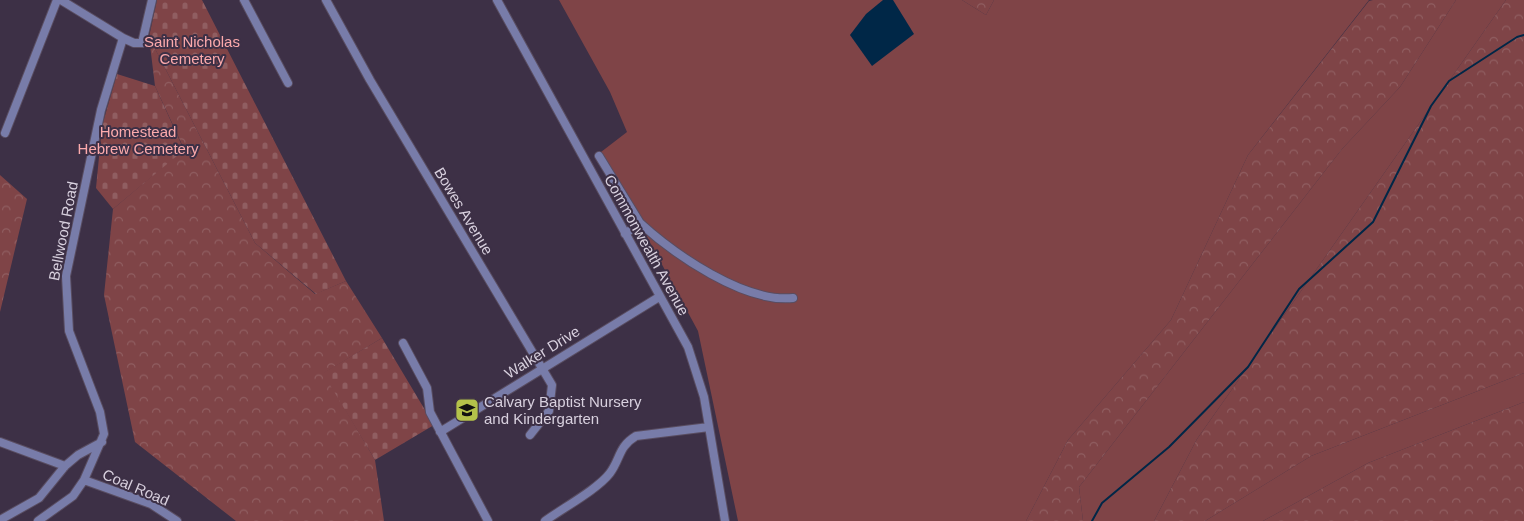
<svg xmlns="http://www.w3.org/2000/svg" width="1524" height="521" font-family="Arial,sans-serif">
<defs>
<pattern id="forest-crowns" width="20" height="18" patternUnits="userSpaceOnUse" patternTransform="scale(1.25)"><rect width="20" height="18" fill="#7f4447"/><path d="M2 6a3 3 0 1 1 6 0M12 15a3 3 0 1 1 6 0" fill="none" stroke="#905e61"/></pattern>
<pattern id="cemetery-stones" width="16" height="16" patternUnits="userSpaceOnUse" patternTransform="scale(1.25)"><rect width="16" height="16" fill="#7f4447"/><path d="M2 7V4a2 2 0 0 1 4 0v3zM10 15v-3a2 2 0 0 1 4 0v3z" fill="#905e61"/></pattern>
</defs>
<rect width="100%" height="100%" fill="#3d3046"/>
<path fill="#7f4447" d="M559,0H962L986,15L994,0H1369L1248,155L1171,320L1068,440L1026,521H738L698,331L601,152L627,132L610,92Z
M1456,0H1506L1197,439L1154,521H1083L1079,487L1342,149L1400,87Z
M1524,373V402L1368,463L1263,521H1205L1311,456Z"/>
<path fill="url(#forest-crowns)" d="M962,0H994L986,15Z
M1373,0H1456L1400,87L1342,149L1079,487L1083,521H1026L1068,440L1171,320L1248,155L1369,1Z
M1506,0H1524V373L1311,456L1205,521H1154L1197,439Z
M149,37L255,243L315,294L346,281L382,338L324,373L375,460L384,521H236L135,442L104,295L113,209L184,149L155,86Z
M0,175L27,199L0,312Z
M1524,402V521H1263L1368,463Z"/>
<path fill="url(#cemetery-stones)" d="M157,0H202L346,281L316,294L255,243L149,37Z
M117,74L155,86L184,150L113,209L96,188L102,126Z
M382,338L434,425L375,460L323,373Z"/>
<path fill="#002747" d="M883,0H893L914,34L872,66L850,35L866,14Z"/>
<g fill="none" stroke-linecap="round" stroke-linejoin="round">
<path stroke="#002747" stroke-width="2" d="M1092,521L1102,503L1169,447L1248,367L1299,289L1373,222L1431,106L1449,81L1517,37L1524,35"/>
<g stroke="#594d61" stroke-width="10">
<path id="minor" d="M61,0L123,38L134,43H142L152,0
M244,0L288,83
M326,0L370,80L552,385L549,411L530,435
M497,0L688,347L704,397L725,521
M5,133L57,0
M599,156L640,223
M625,234L640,223C674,254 744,303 793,298
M403,343L427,388L430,412L488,521
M440,432L659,297
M0,442L65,466
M84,480L151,504L177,521
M0,520L39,498L65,466L78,455L102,442
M38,521L73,496L84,480L104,434L100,412L69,331L66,276L101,110L123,38
M545,521C563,508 598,489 610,473C621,458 618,447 636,436L709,427"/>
</g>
<use href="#minor" stroke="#787ca9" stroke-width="8"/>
</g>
<defs>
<g id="school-square" transform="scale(1.25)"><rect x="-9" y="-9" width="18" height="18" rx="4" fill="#b4c24a" stroke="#3d3046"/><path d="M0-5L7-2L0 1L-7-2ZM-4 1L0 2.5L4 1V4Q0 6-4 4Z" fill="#111"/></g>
</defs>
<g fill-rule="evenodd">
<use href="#school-square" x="467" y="410"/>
</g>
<g text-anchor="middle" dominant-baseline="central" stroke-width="4" stroke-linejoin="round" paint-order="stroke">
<g font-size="15" fill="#fcaaac" stroke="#3d3046">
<text x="192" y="41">Saint Nicholas<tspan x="192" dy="17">Cemetery</tspan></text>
<text x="138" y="131">Homestead<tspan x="138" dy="17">Hebrew Cemetery</tspan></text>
</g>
<g font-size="15" fill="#d8d0de" stroke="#3d3046">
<text transform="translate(464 211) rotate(59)">Bowes Avenue</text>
<text transform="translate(63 231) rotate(-79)">Bellwood Road</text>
<text transform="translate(647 245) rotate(61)">Commonwealth Avenue</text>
<text transform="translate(542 352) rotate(-32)">Walker Drive</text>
<text transform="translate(136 487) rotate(23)">Coal Road</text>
</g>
<g font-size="15" fill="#d8d0de" stroke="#3d3046" text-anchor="start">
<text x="484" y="401">Calvary Baptist Nursery<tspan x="484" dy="17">and Kindergarten</tspan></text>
</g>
</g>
</svg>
